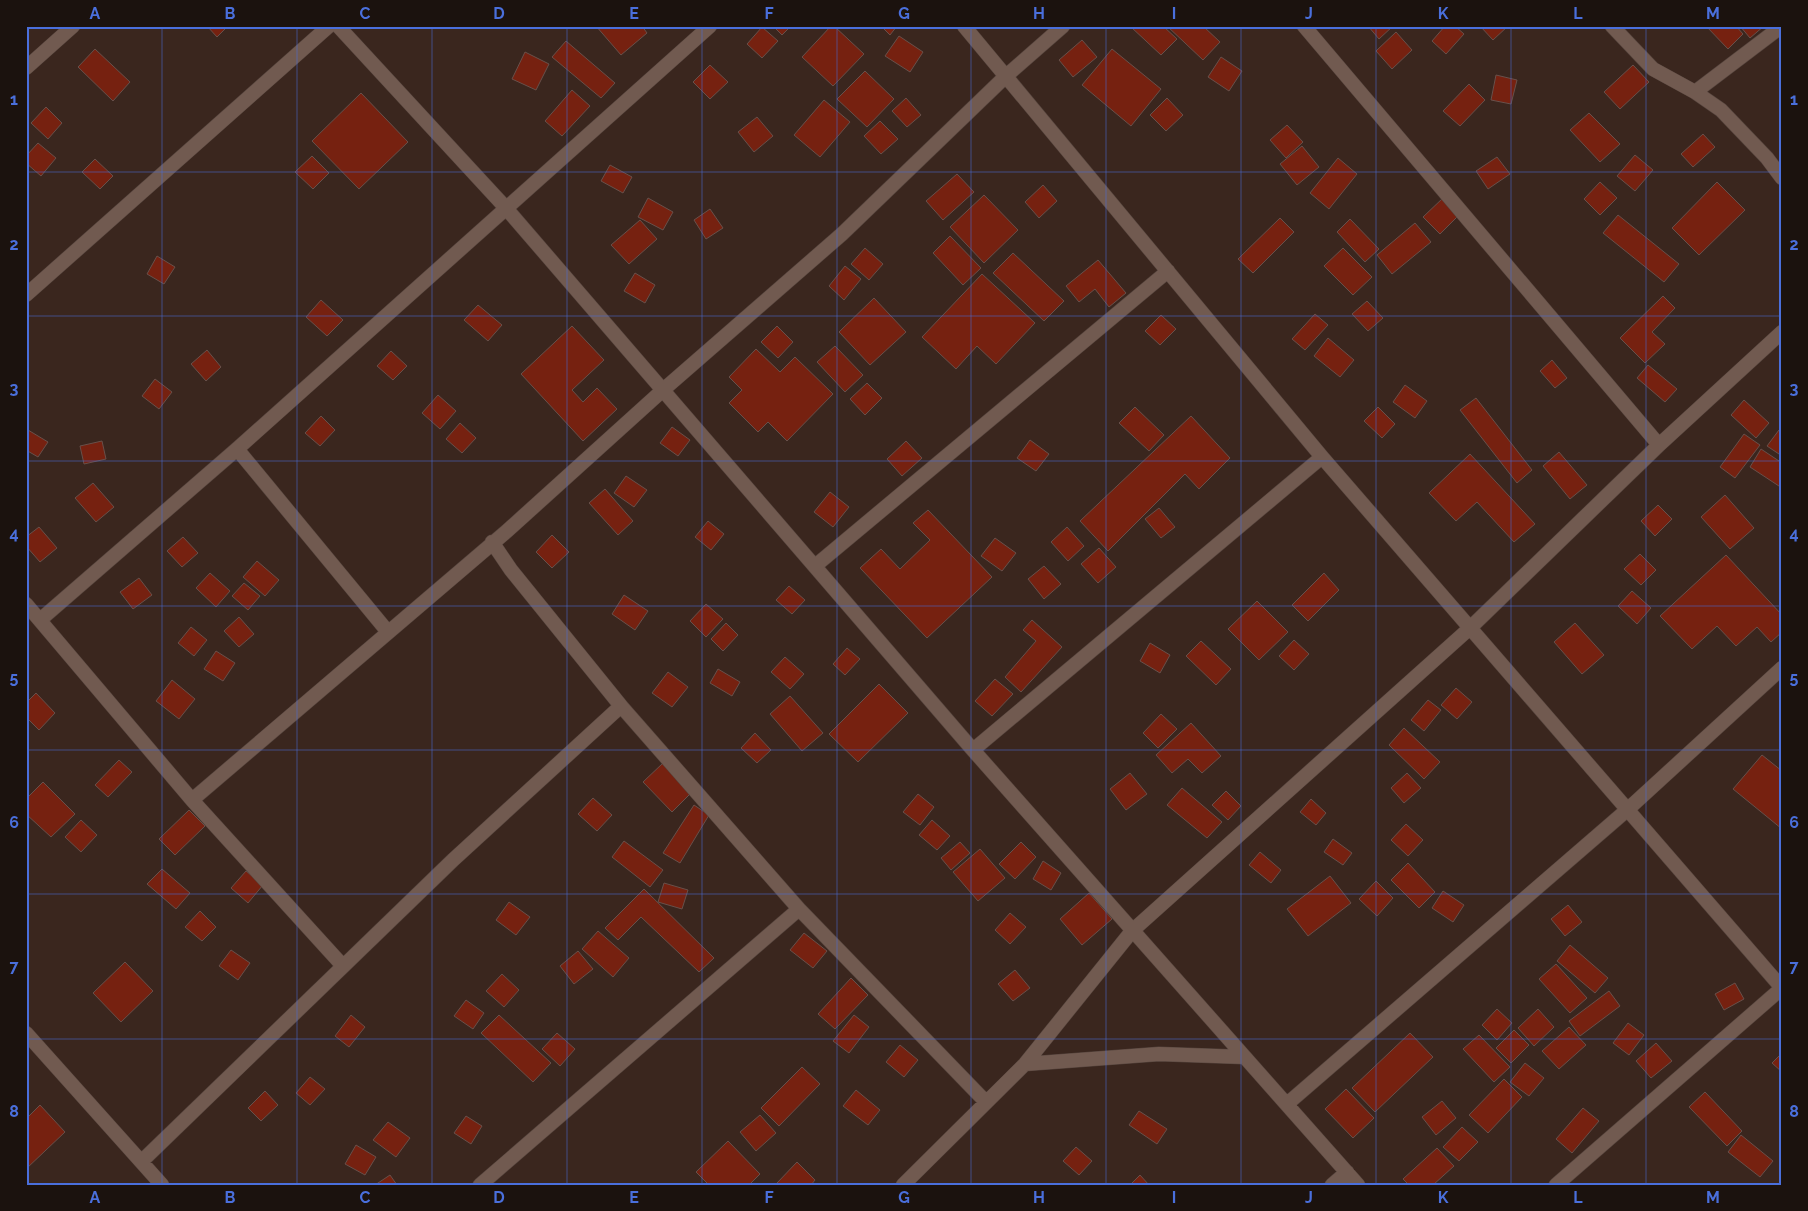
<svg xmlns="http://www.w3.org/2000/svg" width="1808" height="1211" font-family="Raleway,sans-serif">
<rect width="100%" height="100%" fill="#3a261e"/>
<path fill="#762110" stroke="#68504a" d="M207,26H228L217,37Z
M596,26H642L647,33L621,55Z
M773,26H791L782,35Z
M831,26H834L864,54L833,86L802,57Z
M881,26H897L890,35Z
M1163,26L1177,39L1161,55L1131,27Z
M1167,26H1203L1220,42L1203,60Z
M1368,26H1393L1379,39Z
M1445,26H1455L1464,34L1446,54L1432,41Z
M1480,26H1508L1493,40Z
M1706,26H1736L1743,34L1728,49Z
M1740,26H1764L1750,38Z
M762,27L778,41L762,58L747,44Z
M1396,32L1412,50L1392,69L1376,51Z
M899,36L923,52L910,72L885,56Z
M1082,40L1097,57L1073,77L1059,60Z
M566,41L615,83L601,98L552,57Z
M95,49L130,82L113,101L78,67Z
M1112,49L1161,89L1131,126L1082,85Z
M525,52L549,64L536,90L512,79Z
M1221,57L1242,71L1229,91L1208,77Z
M710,65L728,82L710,99L693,82Z
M1633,65L1649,82L1620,109L1604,92Z
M865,71L894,99L867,127L837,99Z
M1496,75L1517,80L1511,104L1491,100Z
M1469,84L1485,100L1460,126L1443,111Z
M572,90L590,106L562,136L545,121Z
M361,93L408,142L359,189L312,141Z
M906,98L921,115L907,127L892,111Z
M1167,98L1183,115L1166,131L1150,115Z
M824,100L850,122L820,157L794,135Z
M46,107L62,123L48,139L31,123Z
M1589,113L1620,144L1600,162L1570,130Z
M757,117L773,136L754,152L738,132Z
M880,121L898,139L881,154L864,136Z
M1287,125L1303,142L1286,158L1270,140Z
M1703,134L1715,147L1693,167L1681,154Z
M38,143L56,158L41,176L26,163V156Z
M1302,146L1319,167L1297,185L1280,164Z
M1635,155L1653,170L1635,191L1617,176Z
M312,156L329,173L313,189L295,172Z
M1497,157L1510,174L1488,189L1476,171Z
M1338,158L1357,174L1329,209L1310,193Z
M95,159L113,176L100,189L82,172Z
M610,165L632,177L623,193L601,181Z
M957,174L974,192L943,220L926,201Z
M1600,182L1617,198L1600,215L1584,199Z
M1717,182L1745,210L1699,255L1672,228Z
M1043,185L1057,201L1039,218L1025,202Z
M984,195L1018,230L984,263L950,227Z
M1444,197L1460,214L1440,234L1423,217Z
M648,198L673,212L663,230L638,217Z
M710,209L723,228L706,239L694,220Z
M1618,215L1679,264L1664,282L1603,233Z
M1280,218L1294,232L1253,273L1238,259Z
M1350,219L1379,249L1365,262L1337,232Z
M640,220L657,239L629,264L611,245Z
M1415,223L1431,242L1392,274L1377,255Z
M950,236L981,268L963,285L933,253Z
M865,248L883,264L869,280L851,264Z
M1343,248L1372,277L1353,295L1324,266Z
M1013,253L1064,301L1044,321L993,273Z
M157,256L175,267L164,284L147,274Z
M1098,260L1126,293L1109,307L1095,289L1079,302L1066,286Z
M845,266L861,279L844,300L829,286Z
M635,273L655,285L645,303L624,291Z
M982,274L1035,323L996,364L977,346L956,369L922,337Z
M1663,296L1675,308L1652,332L1665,344L1645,363L1620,338Z
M874,298L906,332L870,365L839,332Z
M321,300L343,320L327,336L306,317Z
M1367,301L1383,318L1368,331L1352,314Z
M478,305L502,325L488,341L464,320Z
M1315,314L1328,325L1305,350L1292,339Z
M1161,315L1176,329L1160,345L1145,331Z
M572,326L604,360L572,390L583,402L597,388L617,409L583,441L521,374Z
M777,326L793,342L778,358L761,342Z
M1328,338L1354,360L1340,377L1314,356Z
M835,346L863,375L845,392L817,362Z
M756,349L780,372L795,357L833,394L787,441L768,422L758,432L729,403L742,390L729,377Z
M207,350L221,367L206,381L191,364Z
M391,351L407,366L393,380L377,366Z
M1552,360L1567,378L1555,388L1540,371Z
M1648,365L1677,389L1665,402L1637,378Z
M155,379L172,392L159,409L142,396Z
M867,383L882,398L865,415L850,399Z
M1405,385L1427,401L1415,418L1393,402Z
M438,395L456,411L440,429L422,413Z
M1476,398L1532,470L1517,483L1460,410Z
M1744,400L1769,423L1756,438L1731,415Z
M1135,407L1164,435L1149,451L1119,423Z
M1378,407L1395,424L1382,438L1364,421Z
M321,416L335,430L320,446L305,433Z
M1191,416L1230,458L1199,489L1185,474L1108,551L1080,521Z
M460,423L476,438L462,453L446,439Z
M672,427L690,440L678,456L660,443Z
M28,430L48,442L38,457L26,450Z
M1779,430L1782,432V456L1767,446Z
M1744,434L1760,445L1735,478L1720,467Z
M1030,440L1049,454L1036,471L1017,458Z
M102,441L106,459L84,464L80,446Z
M906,441L922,458L902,476L887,459Z
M1761,449L1782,463V488L1750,467Z
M1559,452L1587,485L1570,499L1543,466Z
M1470,454L1535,524L1514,542L1477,502L1456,521L1429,493Z
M626,476L647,490L634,507L614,493Z
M93,483L114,507L96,522L75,498Z
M605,489L633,521L618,535L589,503Z
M830,492L849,507L833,527L814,512Z
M1725,495L1754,528L1730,549L1701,517Z
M1658,505L1672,519L1655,536L1641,521Z
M1159,508L1175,527L1161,538L1145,519Z
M928,510L992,577L927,638L860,568L881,549L900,569L930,540L913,523Z
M708,521L724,534L711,550L695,537Z
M39,527L57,548L40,562L26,546V537Z
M1067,527L1084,546L1068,561L1051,542Z
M552,535L569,552L552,568L536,552Z
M183,537L198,553L182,567L167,551Z
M995,538L1016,553L1002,571L981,556Z
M1099,548L1116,567L1098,583L1081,564Z
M1640,554L1656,570L1641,585L1624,569Z
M1726,555L1782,615V632L1771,642L1757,627L1736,646L1717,626L1692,649L1660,616Z
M257,561L279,580L265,596L243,577Z
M1044,566L1061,584L1044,599L1028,579Z
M210,573L230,591L216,607L196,588Z
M1324,573L1339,590L1308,621L1292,605Z
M139,578L152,595L133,609L120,592Z
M244,583L260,596L248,610L232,596Z
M789,586L805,600L792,614L776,600Z
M1632,591L1651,608L1637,624L1618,606Z
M624,595L648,611L635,630L612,614Z
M1257,601L1288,632L1259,660L1228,629Z
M706,604L723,619L706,637L690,621Z
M239,617L254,634L239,647L224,631Z
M1032,620L1062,647L1021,692L1005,677L1036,641L1023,630Z
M726,623L738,635L723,651L711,639Z
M1575,623L1604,655L1582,674L1554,642Z
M191,627L207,640L194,656L178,643Z
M1294,640L1309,654L1294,670L1279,656Z
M1201,641L1231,669L1216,685L1186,656Z
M1150,643L1170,655L1160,673L1140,661Z
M847,648L860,659L845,675L833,664Z
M216,651L235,663L223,681L204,669Z
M785,657L804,674L790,689L771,672Z
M718,669L740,682L732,696L710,683Z
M668,672L688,687L672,707L652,693Z
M995,679L1013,694L992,716L975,701Z
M172,680L195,699L179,719L156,701Z
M879,684L908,713L858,762L829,734Z
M1456,688L1472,702L1457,719L1441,705Z
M36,693L55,713L39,730L26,717V703Z
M790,696L823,733L802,751L770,714Z
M1428,700L1441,710L1424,731L1411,720Z
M1161,714L1177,729L1158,748L1143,733Z
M1191,723L1221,756L1202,773L1188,759L1172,773L1156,755Z
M1404,728L1440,762L1424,779L1389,745Z
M755,733L771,750L757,763L741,748Z
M1762,755L1782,771V829L1733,789Z
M119,760L132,772L108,797L95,785Z
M663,763L692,792L672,812L643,782Z
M1130,773L1147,794L1126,810L1110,789Z
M1407,773L1421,788L1404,803L1391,788Z
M43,782L75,814L51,837L26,814V799Z
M1182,788L1222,822L1207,838L1167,805Z
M1226,791L1241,806L1228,820L1212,805Z
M918,794L934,807L920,825L903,812Z
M593,798L612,815L597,831L578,814Z
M1311,799L1326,813L1316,825L1300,812Z
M694,805L709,815L680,863L663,853Z
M189,810L205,826L175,855L159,839Z
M81,820L97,835L81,852L65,837Z
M932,820L950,836L937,850L919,835Z
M1406,824L1423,840L1408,856L1391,840Z
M1333,839L1352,853L1343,865L1324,852Z
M624,841L663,870L650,887L612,857Z
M960,842L970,853L951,870L941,858Z
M1021,842L1036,857L1015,879L999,864Z
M980,849L1005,878L978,901L953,872Z
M1260,852L1281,870L1271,883L1249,865Z
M1043,861L1061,873L1051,890L1033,879Z
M1408,863L1435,892L1419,908L1391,880Z
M162,869L190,893L176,909L147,884Z
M246,871L263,885L248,903L231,888Z
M1330,876L1351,903L1308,936L1287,909Z
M1376,881L1393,898L1377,916L1359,899Z
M664,883L688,890L682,909L658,902Z
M644,889L714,958L699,972L641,917L618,940L605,928Z
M1443,891L1464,905L1453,922L1432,908Z
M1089,893L1112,919L1082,945L1060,919Z
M509,902L530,917L516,935L496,920Z
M1568,905L1582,922L1565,936L1551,919Z
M200,911L216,927L202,941L185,927Z
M1010,913L1026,927L1010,944L995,930Z
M598,931L629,958L613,977L582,949Z
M804,933L827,951L813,968L790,950Z
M1570,945L1608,978L1595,993L1557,961Z
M231,950L250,963L238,980L219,966Z
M578,951L593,969L574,984L560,966Z
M125,962L153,991L121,1022L93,993Z
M1556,964L1587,998L1570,1013L1539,979Z
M1015,970L1030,988L1013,1001L998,984Z
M502,974L519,990L504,1007L486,991Z
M851,978L868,995L835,1029L818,1014Z
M1735,983L1744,999L1724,1010L1715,994Z
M1609,991L1620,1006L1580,1036L1569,1021Z
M466,1000L484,1013L473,1029L454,1016Z
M1497,1009L1512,1023L1497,1040L1482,1025Z
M1538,1009L1554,1027L1534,1046L1518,1028Z
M351,1015L365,1027L349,1047L335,1036Z
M499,1015L551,1063L533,1082L481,1033Z
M854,1015L869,1027L849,1053L833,1041Z
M1628,1023L1644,1035L1629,1055L1613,1043Z
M1569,1027L1586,1045L1559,1069L1542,1051Z
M1514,1030L1529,1045L1511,1063L1496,1048Z
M557,1033L575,1049L560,1066L542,1049Z
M1410,1033L1433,1057L1375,1112L1352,1088Z
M1479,1035L1510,1067L1494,1082L1463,1049Z
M1656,1043L1672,1061L1651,1078L1636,1061Z
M900,1045L918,1060L904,1077L886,1062Z
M1782,1053V1072L1772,1063Z
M1525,1063L1544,1078L1529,1096L1510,1082Z
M802,1067L820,1084L779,1126L761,1108Z
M310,1077L325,1089L310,1105L296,1093Z
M1504,1079L1522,1097L1488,1133L1469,1115Z
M1346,1089L1374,1118L1353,1138L1325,1109Z
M856,1090L880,1110L868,1125L843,1106Z
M265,1091L278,1105L261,1121L248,1108Z
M1705,1092L1742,1131L1727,1146L1689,1107Z
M1442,1101L1456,1118L1436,1135L1422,1117Z
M40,1105L65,1132L26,1169V1119Z
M1583,1108L1599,1121L1572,1153L1556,1139Z
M1139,1111L1167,1129L1157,1144L1129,1125Z
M760,1115L776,1133L756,1151L740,1132Z
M466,1116L482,1126L471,1144L454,1133Z
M388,1122L410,1138L396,1157L373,1140Z
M1462,1127L1478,1142L1459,1161L1443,1147Z
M1741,1135L1773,1161L1760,1177L1728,1152Z
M728,1141L760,1174L749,1185H709L696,1172Z
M356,1145L376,1157L365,1175L345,1164Z
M1076,1147L1092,1161L1079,1175L1063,1161Z
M1437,1148L1454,1166L1433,1185H1409L1403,1179Z
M797,1162L815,1180L811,1185H779L777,1183Z
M390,1175L397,1185H375Z
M1140,1175L1149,1185H1130Z"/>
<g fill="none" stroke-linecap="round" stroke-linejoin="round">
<g stroke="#56453e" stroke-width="15">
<path id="minor" d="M338,26L505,207L973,750L1358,1185
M964,26L1322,457L1782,988
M1304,26L1659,445
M1612,26L1653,69L1695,92L1721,110L1767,158L1782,178
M26,68L73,26
M1695,92L1782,26
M26,295L329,26
M237,449L388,632
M492,542L511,570L621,706L799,909L985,1101
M815,566L1168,271
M26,604L192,800L343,966
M40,620L237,449L710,26
M973,750L1322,457
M192,800L507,531L663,390L842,234L1006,76L1063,26
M26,1033L162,1185
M1025,1064L1159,1054L1244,1057
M1287,1104L1627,810L1782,668
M142,1161L453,860L621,706
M480,1185L799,909
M903,1185L1025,1064L1132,931L1470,628L1659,445L1782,332
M1332,1185L1347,1172
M1556,1185L1782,988"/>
</g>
<use href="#minor" stroke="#715a50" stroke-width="14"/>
</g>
<path fill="none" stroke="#4a6fdc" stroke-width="1" stroke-opacity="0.55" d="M162,26V1185M297,26V1185M432,26V1185M567,26V1185M702,26V1185M837,26V1185M971,26V1185M1106,26V1185M1241,26V1185M1376,26V1185M1511,26V1185M1646,26V1185M26,172H1782M26,316H1782M26,461H1782M26,606H1782M26,750H1782M26,894H1782M26,1039H1782"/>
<rect width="1808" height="1211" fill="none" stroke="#1b120e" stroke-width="55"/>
<rect x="28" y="28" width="1752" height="1156" fill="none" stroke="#4a6fdc" stroke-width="2"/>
<g font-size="16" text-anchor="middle" font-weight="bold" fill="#4a6fdc">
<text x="95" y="19">A</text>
<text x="230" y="19">B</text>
<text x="365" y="19">C</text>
<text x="499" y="19">D</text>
<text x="634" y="19">E</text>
<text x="769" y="19">F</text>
<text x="904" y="19">G</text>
<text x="1039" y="19">H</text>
<text x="1174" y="19">I</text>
<text x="1309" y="19">J</text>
<text x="1443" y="19">K</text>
<text x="1578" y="19">L</text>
<text x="1713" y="19">M</text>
<text x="14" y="105">1</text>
<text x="1794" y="105">1</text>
<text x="14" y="250">2</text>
<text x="1794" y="250">2</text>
<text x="14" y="394">3</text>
<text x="1794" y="394">3</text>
<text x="14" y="539">4</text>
<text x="1794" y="539">4</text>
<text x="14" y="683">5</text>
<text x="1794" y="683">5</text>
<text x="14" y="828">6</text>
<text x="1794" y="828">6</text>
<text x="14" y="972">7</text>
<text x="1794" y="972">7</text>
<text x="14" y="1117">8</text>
<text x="1794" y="1117">8</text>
<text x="95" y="1203">A</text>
<text x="230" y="1203">B</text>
<text x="365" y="1203">C</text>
<text x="499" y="1203">D</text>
<text x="634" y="1203">E</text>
<text x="769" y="1203">F</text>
<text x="904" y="1203">G</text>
<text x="1039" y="1203">H</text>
<text x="1174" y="1203">I</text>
<text x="1309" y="1203">J</text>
<text x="1443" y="1203">K</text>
<text x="1578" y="1203">L</text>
<text x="1713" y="1203">M</text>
</g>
</svg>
